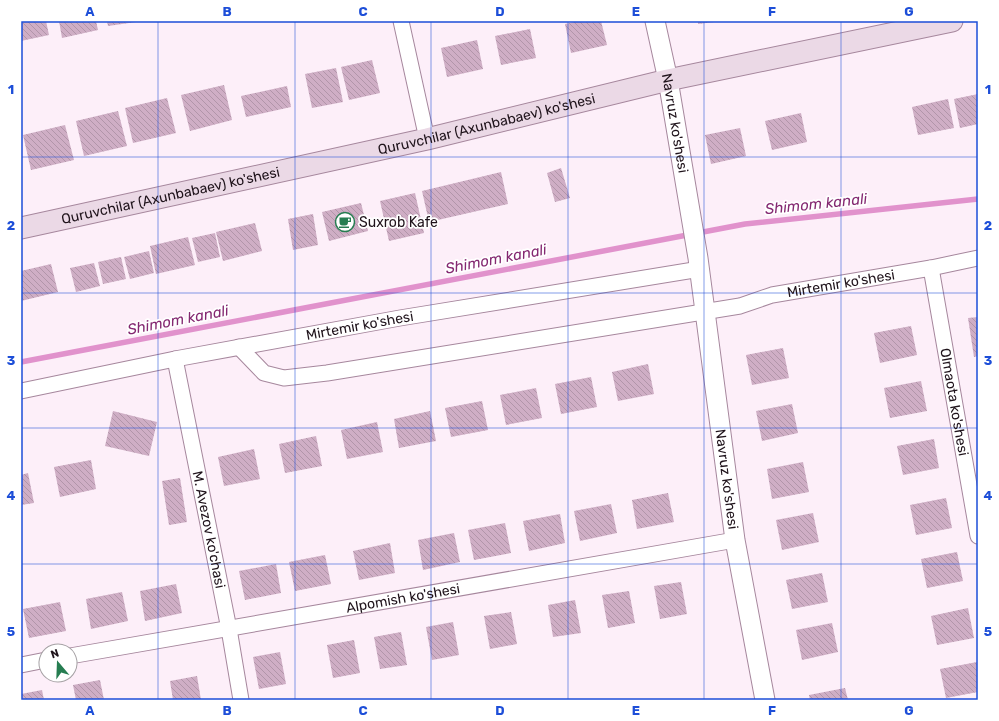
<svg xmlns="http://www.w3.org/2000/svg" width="999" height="721" font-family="Rubik,sans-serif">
<defs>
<pattern id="building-back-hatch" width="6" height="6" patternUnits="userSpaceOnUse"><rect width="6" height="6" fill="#cfaec5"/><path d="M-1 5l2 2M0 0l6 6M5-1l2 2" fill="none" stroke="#b195a9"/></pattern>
</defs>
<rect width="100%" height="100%" fill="#fdeff9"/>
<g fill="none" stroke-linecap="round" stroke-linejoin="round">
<path stroke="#e192cc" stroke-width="5.5" d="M21,362L745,224L978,199"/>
</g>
<path fill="url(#building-back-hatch)" d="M21,21H46L49,35L21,41Z
M59,21H96L98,30L62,38Z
M107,21H136V22L108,26Z
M579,21H601L607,45L571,53L565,24Z
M698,21H714V22L698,24Z
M530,29L536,58L501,65L495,36Z
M477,40L483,69L447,77L441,48Z
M372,60L380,93L349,100L341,67Z
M336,68L343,102L312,108L305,74Z
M224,85L232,120L190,131L181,95Z
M287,86L291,107L246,117L241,96Z
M978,94V124L960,128L954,99Z
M167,98L176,133L133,143L125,108Z
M948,99L954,128L918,135L912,107Z
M118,111L127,146L84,156L76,121Z
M801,113L807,142L772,150L765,121Z
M65,125L74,160L31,170L23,135Z
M740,128L746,156L711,164L705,135Z
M561,168L570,198L555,202L547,173Z
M501,172L508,204L429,222L422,191Z
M415,193L424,233L389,241L380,201Z
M361,203L368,231L329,241L322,212Z
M313,214L318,245L293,250L288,219Z
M255,223L262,251L223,261L216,232Z
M215,233L220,257L198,262L192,238Z
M188,237L195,265L156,274L150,246Z
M149,251L154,273L130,279L124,257Z
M121,257L126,279L103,284L98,262Z
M94,263L100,286L76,292L70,268Z
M51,264L58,292L21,301V271Z
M978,317V356L974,357L968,318Z
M911,326L917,355L880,363L874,333Z
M783,348L789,378L752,385L746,355Z
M648,364L654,394L618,401L612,372Z
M591,377L597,407L561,414L555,384Z
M921,381L927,411L890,418L884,388Z
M536,388L542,418L506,425L500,395Z
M482,401L488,430L451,437L445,408Z
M792,404L798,433L762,441L756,411Z
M113,411L157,422L149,456L105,446Z
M430,411L436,441L399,448L394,419Z
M377,422L383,452L347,459L341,430Z
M316,436L322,466L285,473L279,444Z
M934,439L939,468L903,475L897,446Z
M254,449L260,479L224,486L218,457Z
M91,460L96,489L60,497L54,467Z
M803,462L809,492L772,499L767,469Z
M28,473L34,503L21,505V475Z
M180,478L187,522L169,525L162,481Z
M668,493L674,522L637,529L632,500Z
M946,498L952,528L916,535L910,505Z
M611,504L617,533L580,541L574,511Z
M813,513L819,542L782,550L776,520Z
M560,514L565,543L529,551L523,521Z
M505,523L511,553L474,560L468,530Z
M454,533L460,562L423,570L418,540Z
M390,543L395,573L359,580L353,551Z
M957,552L963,581L927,588L921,559Z
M325,555L331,584L295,591L289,562Z
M276,564L281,593L245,600L239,571Z
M822,573L828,602L792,609L786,580Z
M681,582L687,614L660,619L654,586Z
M176,584L182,613L145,621L140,591Z
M629,591L635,623L608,628L602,595Z
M122,592L128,621L91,629L86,599Z
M575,600L581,633L553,637L548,605Z
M60,602L66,631L29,638L23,609Z
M968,608L974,638L937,645L931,616Z
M511,612L517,644L490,649L484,616Z
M453,622L459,655L432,660L426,627Z
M832,623L838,652L802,660L796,630Z
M401,632L407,665L380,669L374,637Z
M354,640L360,673L333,678L327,645Z
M280,652L286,684L259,689L253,657Z
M977,662L978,668V692L946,698L940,669Z
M197,676L201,700H173L170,681Z
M100,680L104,700H76L73,685Z
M845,688L848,700H810L809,695Z
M42,690L44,700H21V694Z"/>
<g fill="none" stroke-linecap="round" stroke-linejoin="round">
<g stroke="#a6879d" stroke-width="17">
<g id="minor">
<path d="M401,21L427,139"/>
<path id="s1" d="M931,268L978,536"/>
<path id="s2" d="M239,347L264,373L284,378L327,373L740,306L772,295L931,268L978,258"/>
<path id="s3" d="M175,359L229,629L241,700"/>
<path id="s4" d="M21,391L175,359L400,318L700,269"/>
<path id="s5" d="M70,656L735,540"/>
<path d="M21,665L46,660"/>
</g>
</g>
<g stroke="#a6879d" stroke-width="21">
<g id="tertiary">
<path id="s6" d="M655,21L668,80L698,258L735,540L765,700"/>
</g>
</g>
<g stroke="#a6879d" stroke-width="23">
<g id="secondary">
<path id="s7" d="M21,228L427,139L668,80L952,21"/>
</g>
</g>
<use href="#minor" stroke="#fff" stroke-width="15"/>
<use href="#tertiary" stroke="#fff" stroke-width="19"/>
<use href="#secondary" stroke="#ebd9e6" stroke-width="21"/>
</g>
<path fill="none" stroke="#1d4ed8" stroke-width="1" stroke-opacity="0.55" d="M158,21V700M295,21V700M431,21V700M568,21V700M704,21V700M841,21V700M21,157H978M21,293H978M21,428H978M21,564H978"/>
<defs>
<g id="cafe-ring" transform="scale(1)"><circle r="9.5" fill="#fff" stroke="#267d51" stroke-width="1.5"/><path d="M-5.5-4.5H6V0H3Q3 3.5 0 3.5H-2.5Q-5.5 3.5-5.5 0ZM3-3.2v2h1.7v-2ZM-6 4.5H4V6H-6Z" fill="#267d51"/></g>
</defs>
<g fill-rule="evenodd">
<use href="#cafe-ring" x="345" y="222"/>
</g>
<g text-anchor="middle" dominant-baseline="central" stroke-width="3.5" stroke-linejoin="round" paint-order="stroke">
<g font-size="14" fill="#1f131b" stroke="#fff">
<text stroke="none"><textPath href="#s6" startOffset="104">Navruz ko'shesi</textPath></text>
<text stroke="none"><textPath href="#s7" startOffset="477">Quruvchilar (Axunbabaev) ko'shesi</textPath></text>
<text stroke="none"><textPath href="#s7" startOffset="153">Quruvchilar (Axunbabaev) ko'shesi</textPath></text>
<text stroke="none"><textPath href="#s2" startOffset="622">Mirtemir ko'shesi</textPath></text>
<text stroke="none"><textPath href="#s4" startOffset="345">Mirtemir ko'shesi</textPath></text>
<text stroke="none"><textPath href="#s1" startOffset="136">Olmaota ko'shesi</textPath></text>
<text stroke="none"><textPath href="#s6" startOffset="464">Navruz ko'shesi</textPath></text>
<text stroke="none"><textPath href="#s3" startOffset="174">M. Avezov ko'chasi</textPath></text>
<text stroke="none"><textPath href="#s5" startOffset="338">Alpomish ko'shesi</textPath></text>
</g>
<g font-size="14" fill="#1f131b" stroke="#fff" text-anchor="start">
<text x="359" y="222">Suxrob Kafe</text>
</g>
<g font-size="15" font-style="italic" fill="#842871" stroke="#fff">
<text transform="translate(816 204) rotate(-6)">Shimom kanali</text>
<text transform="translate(496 259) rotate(-11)">Shimom kanali</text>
<text transform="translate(178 320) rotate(-11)">Shimom kanali</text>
</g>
</g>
<rect width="999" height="721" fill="none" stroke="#ffffff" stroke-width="44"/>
<g transform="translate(58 663) rotate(341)"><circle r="19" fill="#ffffff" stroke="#a5a1a4"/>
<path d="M0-3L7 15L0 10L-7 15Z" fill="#267d51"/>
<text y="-6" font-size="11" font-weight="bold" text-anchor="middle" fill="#1f131b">N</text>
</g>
<rect x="22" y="22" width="955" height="677" fill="none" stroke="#1d4ed8" stroke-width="1.5"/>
<g font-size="13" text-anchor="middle" font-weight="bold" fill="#1d4ed8">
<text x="90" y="16">A</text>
<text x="227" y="16">B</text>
<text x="363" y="16">C</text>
<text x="500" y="16">D</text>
<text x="636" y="16">E</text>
<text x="772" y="16">F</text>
<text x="909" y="16">G</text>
<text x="11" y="94">1</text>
<text x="988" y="94">1</text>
<text x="11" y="230">2</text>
<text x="988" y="230">2</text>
<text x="11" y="365">3</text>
<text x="988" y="365">3</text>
<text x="11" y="500">4</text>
<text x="988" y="500">4</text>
<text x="11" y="636">5</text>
<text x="988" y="636">5</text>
<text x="90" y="715">A</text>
<text x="227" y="715">B</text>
<text x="363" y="715">C</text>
<text x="500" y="715">D</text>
<text x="636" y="715">E</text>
<text x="772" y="715">F</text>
<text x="909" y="715">G</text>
</g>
</svg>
